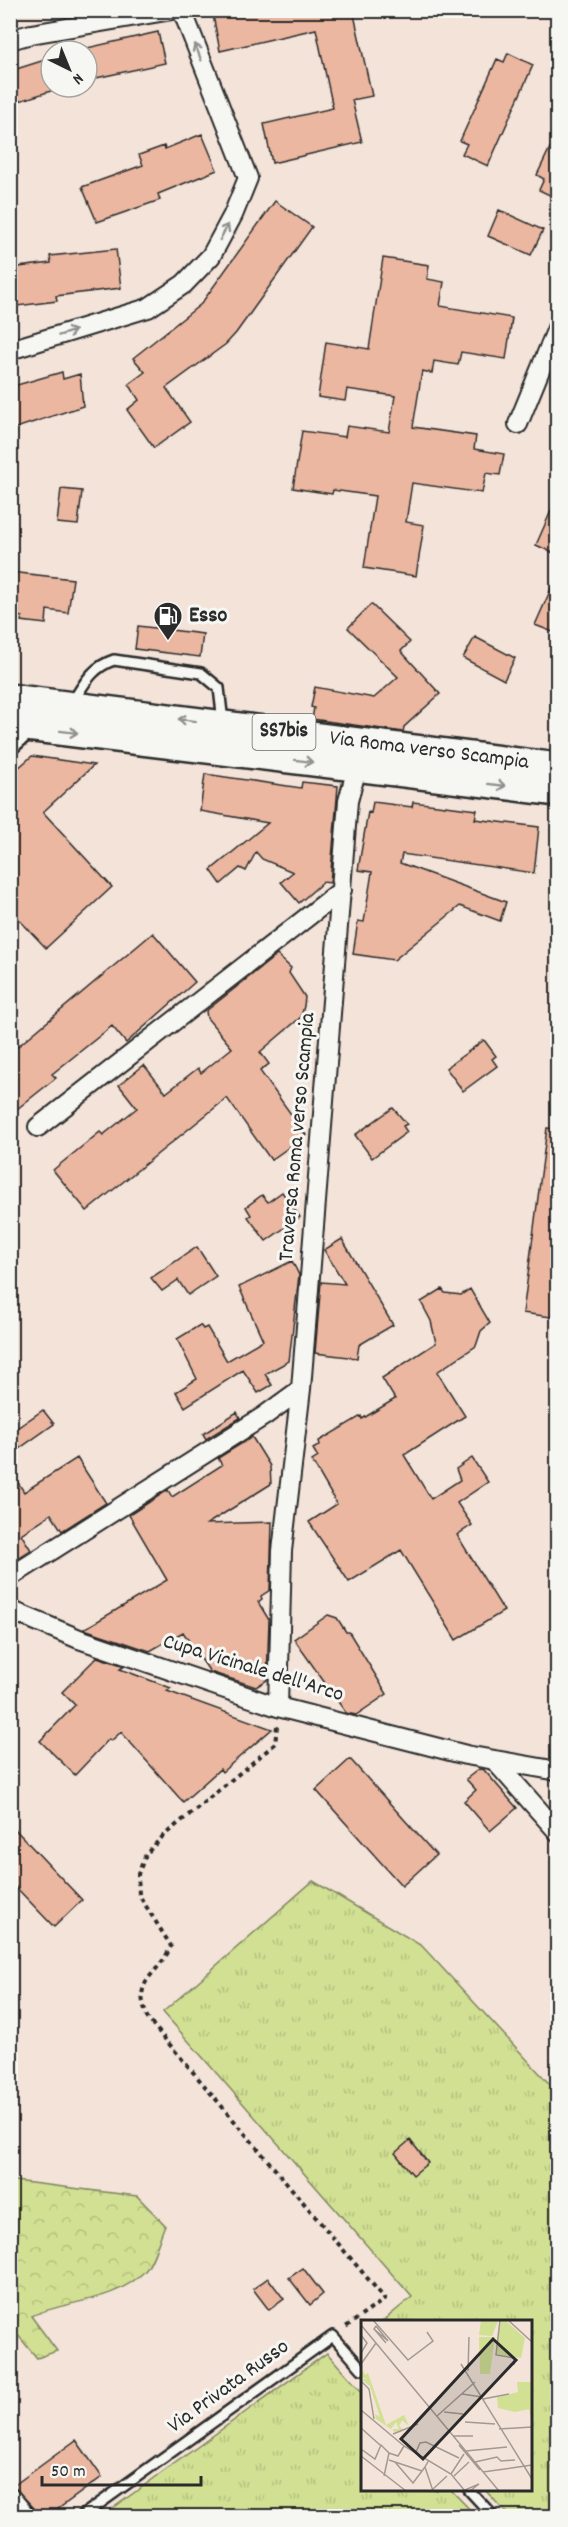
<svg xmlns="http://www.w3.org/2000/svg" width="568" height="2527" font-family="Dekko,sans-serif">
<defs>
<pattern id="grass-tufts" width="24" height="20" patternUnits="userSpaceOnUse" patternTransform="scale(1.5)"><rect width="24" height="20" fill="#d2e093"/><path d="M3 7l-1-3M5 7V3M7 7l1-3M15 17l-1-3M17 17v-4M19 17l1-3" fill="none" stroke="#b4c07f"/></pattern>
<pattern id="forest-crowns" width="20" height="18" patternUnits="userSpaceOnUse" patternTransform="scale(1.5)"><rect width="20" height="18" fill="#d2e093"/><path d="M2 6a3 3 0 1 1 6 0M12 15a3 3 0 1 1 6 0" fill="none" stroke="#b4c07f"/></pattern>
</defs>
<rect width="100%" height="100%" fill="#f3e3d9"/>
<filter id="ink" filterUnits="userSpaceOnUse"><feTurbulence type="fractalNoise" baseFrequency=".0167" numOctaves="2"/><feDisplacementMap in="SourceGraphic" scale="12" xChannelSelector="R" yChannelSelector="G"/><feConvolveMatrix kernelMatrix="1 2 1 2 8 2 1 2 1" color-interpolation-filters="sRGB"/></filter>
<g filter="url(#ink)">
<path fill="url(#grass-tufts)" stroke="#7e865f" stroke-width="1.5" d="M313,1881L422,1946L557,2092V2516H509L485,2490H530V2322L383,2321L412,2297L163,2012Z
M327,2353L362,2392V2490H451L476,2516H102Z"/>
<path fill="url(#forest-crowns)" stroke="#7e865f" stroke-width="1.5" d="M11,2175L15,2181L137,2196L165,2225C159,2238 154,2262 144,2272C114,2302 68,2300 31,2316L57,2351L37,2358L11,2327Z"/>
<path fill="#ecb7a0" stroke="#2b2b2b" stroke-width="1.5" d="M212,10H353L372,96L352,100L362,142L272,163L264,124L333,108L316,29L220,51Z
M158,32L165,63L87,80V48Z
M508,53L533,65L488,166L462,154L467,144L460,141L497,59L504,62Z
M51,58V91L10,104V71Z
M558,131V199L539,190L544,179L537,175Z
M202,134L217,170L158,194L160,200L97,222L82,187L143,165L139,155L164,146L165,149Z
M275,201L312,227L236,333L226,344L166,388L190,422L154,448L127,410L139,400L129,384L145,372L133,358L201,304Z
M499,210L543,230L531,255L488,236Z
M116,249L121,288L56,296L57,301L17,306V303L10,304V268L51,263L50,256Z
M383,258L429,265L427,279L444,282L440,306L512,318L506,359L461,352L458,365L434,361L432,373L422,371L413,427L476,436L474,449L504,454L500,475L486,473L482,493L412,483L406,522L424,525L416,576L364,568L375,496L333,490L332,494L293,488L302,431L345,437L347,426L389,432L395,396L347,389L345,401L318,397L326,342L369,349Z
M62,372L63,379L80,374L83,406L10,430V387Z
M61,489L82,491L78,525L57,523Z
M558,495V555L536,545Z
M10,572L73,579L68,613L47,610L46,624L21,621L22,617L13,615Z
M558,573V634L535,625Z
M371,604L410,642L401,651L440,694L404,727L403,732L312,719L314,708L311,707L315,687L374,698L398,677L348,628Z
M138,626L203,634L200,657L135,649Z
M475,637L515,658L504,680L463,658Z
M32,756L94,765L43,812L112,887L46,948L10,910V775Z
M205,774L301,788L302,782L338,786L330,883L323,882L299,903L281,882L293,872L262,859L256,852L246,871L240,868L221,884L211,870L268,823L200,811Z
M373,802L412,807L413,802L477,810L475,819L539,827L534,873L402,854L400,863L506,902L500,921L460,906L394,960L353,954L358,921L364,922L372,872L358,870L368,812L371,813Z
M153,933L195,982L126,1043L112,1026L52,1074L56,1078L17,1109L10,1100V1053Z
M277,955L291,968L289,973L305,997L304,1006L301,1017L260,1052L269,1064L260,1071L306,1135L271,1160L227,1098L87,1211L53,1170L100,1132L103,1135L137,1108L119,1085L144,1065L166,1093L198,1068L201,1073L232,1048L207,1018L206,1011Z
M484,1040L496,1056L492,1059L497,1066L463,1091L446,1068Z
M393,1108L407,1124L403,1126L407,1132L372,1158L355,1135Z
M547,1128L558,1129V1318L523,1313Z
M282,1192L300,1217L266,1241L248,1217L251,1215L246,1207L262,1195L268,1202Z
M342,1239L393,1325L359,1345L357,1358L315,1353L321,1282L345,1284L324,1250Z
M197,1247L216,1276L188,1295L178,1280L162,1291L151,1278Z
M292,1261L299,1275L289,1361L265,1374L272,1385L258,1393L243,1370L185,1407L176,1392L197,1379L177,1339L200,1325L203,1329L207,1327L227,1361L263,1340L239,1287Z
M442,1289L445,1293L461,1295L470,1289L490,1323L481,1331L476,1346L437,1372L465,1416L404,1455L431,1499L460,1480L456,1469L472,1458L488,1482L457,1503L472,1525L457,1535L504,1611L456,1640L401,1550L349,1582L309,1522L337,1504L312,1461L318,1457L313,1449L320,1445L319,1441L361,1416L362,1419L395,1399L382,1378L436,1343L431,1321L421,1302Z
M43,1410L54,1424L10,1455V1433Z
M237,1412L240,1418L206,1439L203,1434Z
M252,1437L270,1466L271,1484L207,1524L272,1522L270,1590L261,1596L262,1599L258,1602L269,1620L267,1680L256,1687L210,1672L183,1632L150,1651L84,1629L167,1580L129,1515L168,1490L172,1497L222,1465L218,1458Z
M77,1458L106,1503L62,1531L51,1514L21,1534L31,1550L10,1563V1470L24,1492Z
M328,1615L337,1618L346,1632H349L387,1694L356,1715L346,1713L294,1639Z
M97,1657L125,1666L120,1669L171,1688L167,1691L272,1729L222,1772L220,1769L183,1802L121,1732L111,1741L109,1739L75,1775L40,1741L75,1705L62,1692Z
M350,1759L436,1855L402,1886L316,1790Z
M479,1769L484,1770L517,1808L490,1831L464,1801L476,1790L466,1779Z
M10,1824L82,1900L54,1927L10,1881Z
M410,2140L428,2163L413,2175L395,2153Z
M303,2268L323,2294L310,2305L289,2278Z
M268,2278L284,2299L269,2310L253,2289Z
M76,2440L102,2477L47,2517H37L35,2509L13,2486Z"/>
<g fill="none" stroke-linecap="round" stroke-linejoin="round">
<g stroke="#2b2b2b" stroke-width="14">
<path id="service" d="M72,703C84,684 92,667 114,660L201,673L219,688L223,722
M10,751L31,732
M469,2490L493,2516
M82,2516L333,2336L362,2369"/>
</g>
<g stroke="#2b2b2b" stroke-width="22">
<path id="minor" d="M10,40L31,34L172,10
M10,350L148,308L184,284L211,256L233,215L248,178L182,10
M518,424L558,326
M38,1127L342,890
M10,1577L264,1416L301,1389
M10,1610L79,1639L278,1707L466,1755L558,1771
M278,1707L282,1551L301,1389L348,801L357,768
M494,1760L558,1832
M10,2497L26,2516"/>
</g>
<g stroke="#2b2b2b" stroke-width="32">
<path id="primary" d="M10,698L558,767
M10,725L558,792"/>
</g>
<path stroke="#2b2b2b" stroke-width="4" stroke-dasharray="4.5 4.5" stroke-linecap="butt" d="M277,1726L275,1744L163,1836L146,1854L138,1874L139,1895L171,1946C156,1980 131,1977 148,2019L385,2299L343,2329"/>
<use href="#service" stroke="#f6f6f2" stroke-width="9"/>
<use href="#minor" stroke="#f6f6f2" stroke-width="18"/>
<use href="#primary" stroke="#f6f6f2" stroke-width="27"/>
</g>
<defs><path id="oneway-shaft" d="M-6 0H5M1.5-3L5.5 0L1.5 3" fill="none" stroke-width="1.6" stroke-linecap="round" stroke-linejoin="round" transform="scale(1.5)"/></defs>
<g stroke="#90908e">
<use href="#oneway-shaft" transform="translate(198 52) rotate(-112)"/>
<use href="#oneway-shaft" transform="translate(224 232) rotate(-62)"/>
<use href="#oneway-shaft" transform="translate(67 333) rotate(-17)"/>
<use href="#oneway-shaft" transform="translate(187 720) rotate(-173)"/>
<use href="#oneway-shaft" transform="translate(69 732) rotate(7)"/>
<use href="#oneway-shaft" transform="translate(304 761) rotate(7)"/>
<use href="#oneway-shaft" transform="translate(497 785) rotate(7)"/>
</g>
</g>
<defs>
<g id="fuel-pin" transform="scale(1.5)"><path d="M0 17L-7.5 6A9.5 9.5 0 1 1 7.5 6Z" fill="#2b2b2b" stroke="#f6f6f2"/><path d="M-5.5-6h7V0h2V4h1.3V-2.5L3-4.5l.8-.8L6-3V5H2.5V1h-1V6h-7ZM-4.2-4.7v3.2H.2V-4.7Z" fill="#fff"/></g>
</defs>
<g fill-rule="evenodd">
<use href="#fuel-pin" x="168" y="616"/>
</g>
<g text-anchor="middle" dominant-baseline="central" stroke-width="6" stroke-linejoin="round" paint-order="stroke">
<rect fill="#f6f6f2" stroke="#686867" stroke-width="1.5" x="252.5" y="714" width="63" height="36" rx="4.5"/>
<g font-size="21" font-weight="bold" fill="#2b2b2b">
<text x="284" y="732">SS7bis</text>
</g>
<g font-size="22" font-weight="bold" fill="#2b2b2b" stroke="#f6f6f2" text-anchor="start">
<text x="189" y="616">Esso</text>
</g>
<g font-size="22" fill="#2b2b2b" stroke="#f6f6f2">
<text transform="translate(429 751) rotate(7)">Via Roma verso Scampia</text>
<text transform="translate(298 1137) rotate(-85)">Traversa Roma verso Scampia</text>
<text transform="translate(253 1669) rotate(17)">Cupa Vicinale dell'Arco</text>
<text transform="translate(229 2387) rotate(-36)">Via Privata Russo</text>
</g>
</g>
<g transform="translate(361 2320)">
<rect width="171" height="171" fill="#f3e3d9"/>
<path d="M144,0L164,18L160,38L135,35L136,16L139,1ZM118,17H134L129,54H119ZM2,50L4,55L7,53L25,105L43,95L48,106L41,100L38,106L43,110L33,112L32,109H38L35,102L30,109L15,99L14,94L19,97L9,66L0,59H6L0,57ZM156,62H171V104L168,89L154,92L137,88L136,77L157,72Z" fill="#d2e093"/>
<path d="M120,0L137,1L131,16L118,15Z" fill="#d2e093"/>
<path fill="none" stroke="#a39993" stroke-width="1.5" d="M12,0L47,40L72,21L66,12M139,0L135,35L153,38V45M147,0L171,22M0,5L138,171M15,6L13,9L27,21M15,6L27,21M13,9L25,23M0,15L6,23L0,33M0,44L15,23M100,44L171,159M107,51L108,17M0,61L8,69L13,99M101,74L121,77M122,79L148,74M0,90L43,126L90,154L104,171M83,92L102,94M76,96L114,62M104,102L134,104M0,108L19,125M138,109L171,107M32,114L57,104M92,116H112M98,125L119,150M0,129L14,139L20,125L28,133M105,131L146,127M55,132L59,123L65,122L98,138M28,133L37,136L43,126M0,136L45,171M28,140L61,151M68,140L64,147L72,171M34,142L52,163L64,147M114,142L136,137L140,141L154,140M122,152L171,145M90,154L103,134M23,156L28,133M93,156L108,142M72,169L86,156M104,170L118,164L109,171"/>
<path fill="#2b2b2b" fill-opacity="0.15" stroke="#2b2b2b" stroke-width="3" d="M132,19L155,40L62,139L40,119Z"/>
<rect width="171" height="171" fill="none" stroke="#2b2b2b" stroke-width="3"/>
</g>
<rect width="568" height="2527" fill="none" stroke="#f6f6f2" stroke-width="36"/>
<rect x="18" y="18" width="532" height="2491" fill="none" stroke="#2b2b2b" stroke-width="2" filter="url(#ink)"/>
<g transform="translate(69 69) rotate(137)"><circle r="28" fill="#f6f6f2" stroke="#a5a5a2" stroke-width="1.5"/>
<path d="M0-4.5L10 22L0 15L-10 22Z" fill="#2b2b2b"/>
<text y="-9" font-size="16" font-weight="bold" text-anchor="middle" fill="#2b2b2b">N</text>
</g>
<path d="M42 2476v9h159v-9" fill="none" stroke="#2b2b2b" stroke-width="3"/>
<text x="51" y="2476" font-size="18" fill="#2b2b2b" stroke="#f6f6f2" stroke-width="4.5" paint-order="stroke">50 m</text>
</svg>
